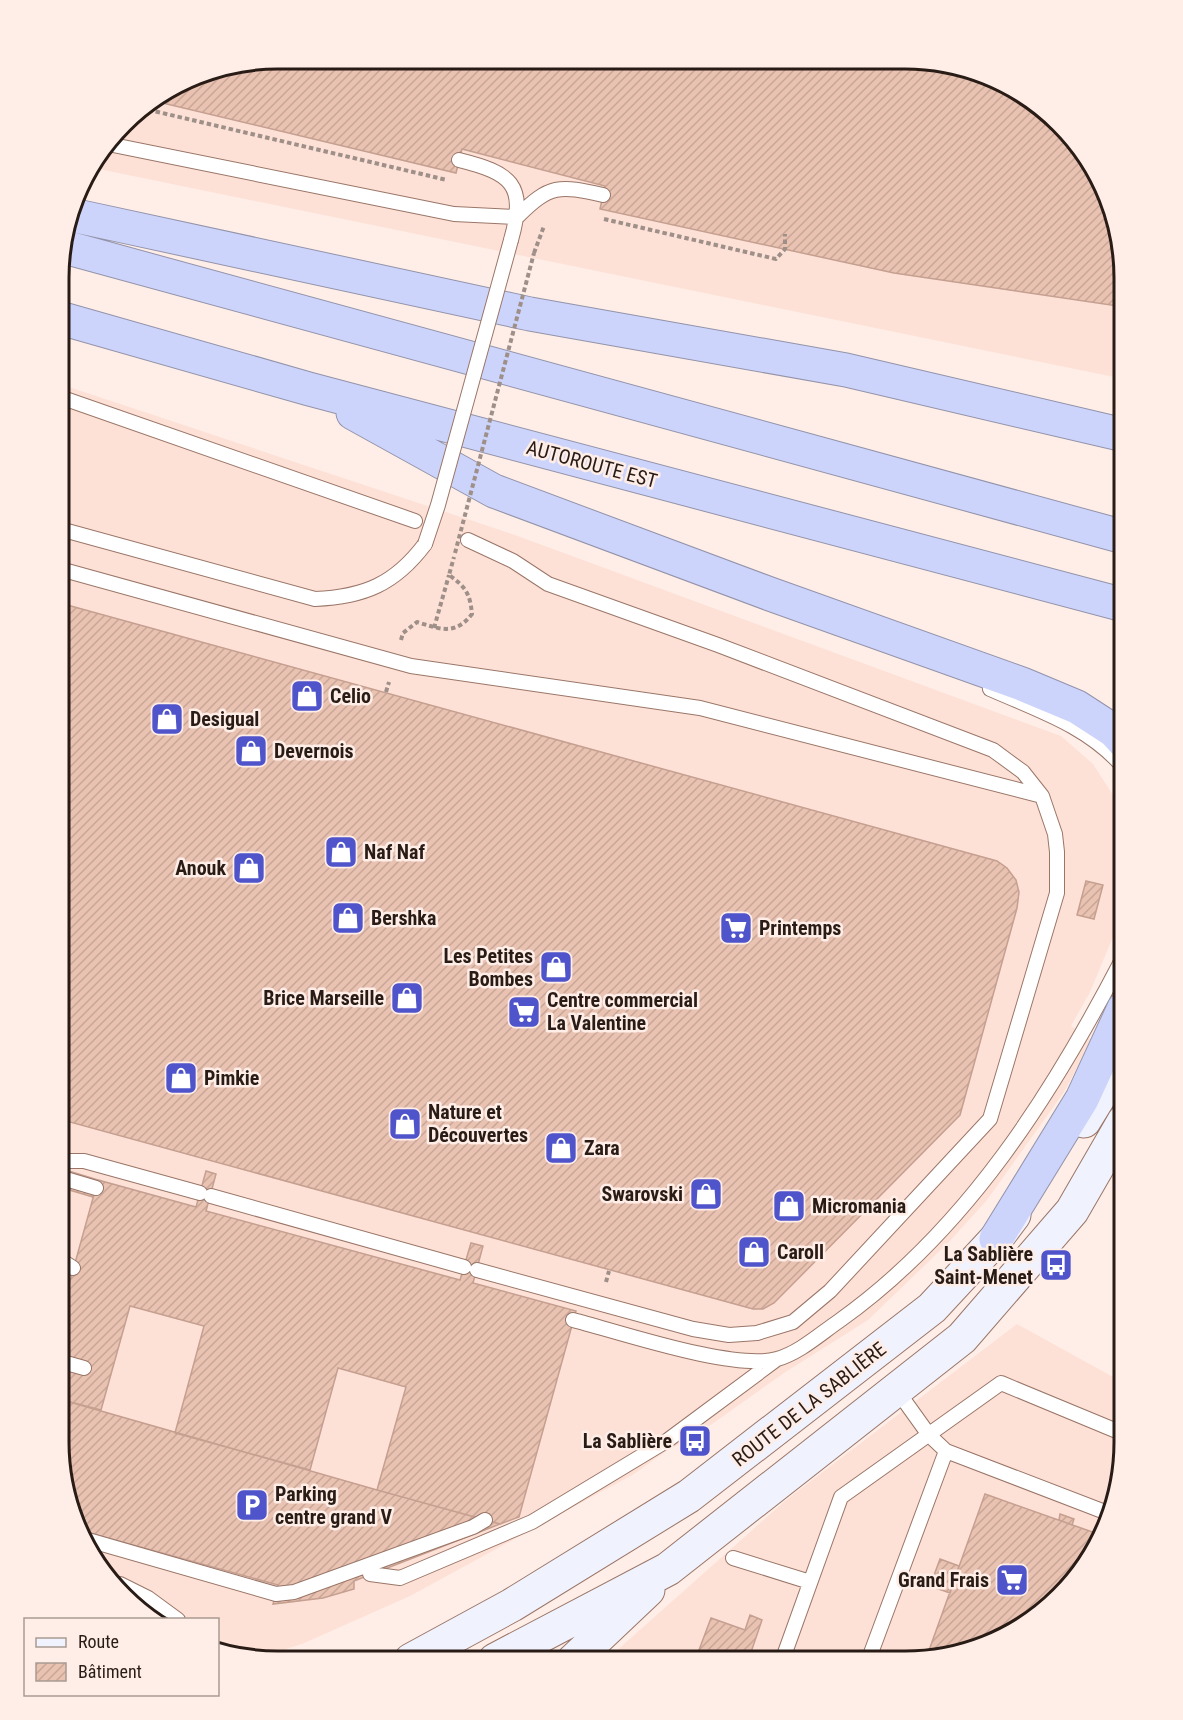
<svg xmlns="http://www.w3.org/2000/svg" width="1183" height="1720" font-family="'Roboto Condensed',sans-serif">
<defs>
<pattern id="building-hatch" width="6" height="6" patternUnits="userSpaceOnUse" patternTransform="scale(1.5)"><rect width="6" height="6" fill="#e9c2b2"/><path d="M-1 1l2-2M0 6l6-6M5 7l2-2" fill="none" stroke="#c8a698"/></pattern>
</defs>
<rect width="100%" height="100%" fill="#feeee7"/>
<path fill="#fee1d6" d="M934,60L1038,104L1102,181L1124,278V379L89,167L134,113L207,70Z
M60,384L515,535L1061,736L1093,764L1124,812L1123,913L1090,992L1071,1026L1092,1040L1064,1092L987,1200L949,1242L868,1320L784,1373L688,1441L669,1449L634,1474L410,1596L302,1644L251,1660L218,1648V1620L152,1619L81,1539L59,1442Z
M1017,1324L1124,1383V1457L1087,1564L1002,1639L905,1661H605L786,1500Z"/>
<path fill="url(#building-hatch)" stroke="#c59f90" stroke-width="1.5" d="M278,58L934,60L1038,104L1102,181L1124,278V307L894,273L600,209L605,186L462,149L456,173L154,101L207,70Z
M60,603L997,861L1007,868L1016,880L1019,892L1017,908L960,1115L774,1303L763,1309H753L59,1119Z
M1086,881L1103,885L1094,919L1077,915Z
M59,1168L98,1180L93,1197L59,1187Z
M206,1171L216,1174L206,1211L460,1280L471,1243L483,1246L473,1283L576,1311L519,1517L500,1524L377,1490L406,1387L338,1368L310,1470L175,1433L204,1326L130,1306L101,1410L59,1399V1321L98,1180L196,1207Z
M59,1399L377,1490L500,1524L354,1581V1589L323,1598L273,1604L278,1585L79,1530L58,1442Z
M985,1494L1098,1534L1087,1564L1002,1639L927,1656Z
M1060,1514L1074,1519L1072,1525L1059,1520Z
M940,1559L959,1566L950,1593L930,1586Z
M750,1615L762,1620L748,1661H729L699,1650L711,1618L745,1630Z"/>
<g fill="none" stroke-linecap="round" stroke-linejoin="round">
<g stroke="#9a7668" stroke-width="16">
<path id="lane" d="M108,144L454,214L517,217C550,184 559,185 603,195
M459,160C511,173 527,184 511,240
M60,397L415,521
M60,529L315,599C364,597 395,584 425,544
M468,540L513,561L548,584L718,645L993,750L1023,772L1042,796L1055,834L1057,852V893L990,1119L830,1291L793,1322L757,1333L729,1335L693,1329L477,1270
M60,569L411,666L700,708L1042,796
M990,689C1038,710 1090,727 1124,768
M59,1161H84L200,1193
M59,1177L96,1188
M211,1196L464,1267
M59,1259L73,1268
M573,1320C620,1332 734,1371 777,1359C799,1353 820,1334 839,1321C967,1230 1053,1093 1124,956
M59,1361L84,1368
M896,1389L929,1435L946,1451L1105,1512
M81,1538L276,1594L294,1592L473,1527L485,1520
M733,1558L810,1582
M370,1574L400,1578L532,1522L668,1440L777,1359
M120,1584L148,1598L178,1620
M782,1661L841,1497L1001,1383L1124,1434
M868,1661L946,1451"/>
</g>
<g stroke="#9a7668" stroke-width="35">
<path id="secondary" d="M1084,1121L1124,1056
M411,1660L512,1605L689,1496L932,1308L996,1239L1014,1215
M495,1660L668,1569L962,1338L1072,1211L1124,1121
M573,1661L648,1590"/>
</g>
<g stroke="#9393aa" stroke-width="35">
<path id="highway" d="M72,215L530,314L846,370L1124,435
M61,246L1124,537
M60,318L309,389L1124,605
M353,413L494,491L770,594L1022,684L1077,707L1114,731L1124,742
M996,1239L1082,1099L1124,1008"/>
</g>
<path stroke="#9e8f89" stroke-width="4" stroke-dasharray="4.5 3" stroke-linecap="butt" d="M141,108L447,180
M604,219L776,259L785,249V234
M534,253L544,226
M434,628L449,575
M401,640L403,633L417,622C440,629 455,636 472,614C470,594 466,587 449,575L454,557
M386,692L389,682
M606,1282L609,1271"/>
<use href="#lane" stroke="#fff" stroke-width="14"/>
<use href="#secondary" stroke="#f0f2fe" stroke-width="33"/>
<use href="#highway" stroke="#ccd4fb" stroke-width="33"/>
<g stroke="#9a7668" stroke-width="16" stroke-linecap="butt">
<path id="lane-bridge" d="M425,544L438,505L511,240"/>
</g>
<path stroke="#9e8f89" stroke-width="4" stroke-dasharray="4.5 3" stroke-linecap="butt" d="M455,553L534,253"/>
<use href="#lane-bridge" stroke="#fff" stroke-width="14"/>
</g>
<defs>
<g id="shop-square" transform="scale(1.725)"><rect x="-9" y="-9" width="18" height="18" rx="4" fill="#5054cb" stroke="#feeee7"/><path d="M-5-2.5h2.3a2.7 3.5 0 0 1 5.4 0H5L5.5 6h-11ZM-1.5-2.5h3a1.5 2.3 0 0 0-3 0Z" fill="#fff"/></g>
<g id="supermarket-square" transform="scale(1.725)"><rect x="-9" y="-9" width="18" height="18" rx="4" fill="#5054cb" stroke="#feeee7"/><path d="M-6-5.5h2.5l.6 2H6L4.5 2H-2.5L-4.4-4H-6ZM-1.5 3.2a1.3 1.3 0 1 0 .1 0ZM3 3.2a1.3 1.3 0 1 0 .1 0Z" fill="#fff"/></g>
<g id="bus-square" transform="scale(1.725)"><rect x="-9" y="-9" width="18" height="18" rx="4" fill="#5054cb" stroke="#feeee7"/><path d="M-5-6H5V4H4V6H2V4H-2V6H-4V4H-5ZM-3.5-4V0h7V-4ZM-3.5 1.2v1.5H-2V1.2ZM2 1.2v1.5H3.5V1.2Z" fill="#fff"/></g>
<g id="parking-square" transform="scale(1.725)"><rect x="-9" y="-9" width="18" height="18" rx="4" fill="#5054cb" stroke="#feeee7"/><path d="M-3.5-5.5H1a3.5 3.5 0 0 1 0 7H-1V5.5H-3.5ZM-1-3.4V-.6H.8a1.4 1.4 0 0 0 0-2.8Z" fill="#fff"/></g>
</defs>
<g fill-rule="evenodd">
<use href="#shop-square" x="307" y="696"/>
<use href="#shop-square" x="167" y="719"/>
<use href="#shop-square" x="251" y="751"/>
<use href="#shop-square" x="341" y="852"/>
<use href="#shop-square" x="249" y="868"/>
<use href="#shop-square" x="348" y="918"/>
<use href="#supermarket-square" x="736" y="928"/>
<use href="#shop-square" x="556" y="967"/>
<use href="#shop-square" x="407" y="998"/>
<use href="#supermarket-square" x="524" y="1012"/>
<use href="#shop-square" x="181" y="1078"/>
<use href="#shop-square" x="405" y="1124"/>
<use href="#shop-square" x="561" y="1148"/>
<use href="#shop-square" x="706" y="1194"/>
<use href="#shop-square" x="789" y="1206"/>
<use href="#shop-square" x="754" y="1252"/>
<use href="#bus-square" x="1056" y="1265"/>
<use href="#bus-square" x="695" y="1441"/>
<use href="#parking-square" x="252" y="1505"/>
<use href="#supermarket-square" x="1012" y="1580"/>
</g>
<g text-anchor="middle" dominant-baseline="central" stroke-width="5" stroke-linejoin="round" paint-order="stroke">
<g font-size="20" fill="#291b15" stroke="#feeee7">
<text transform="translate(592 464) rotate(15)">AUTOROUTE EST</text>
<text transform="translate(809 1404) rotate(-38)">ROUTE DE LA SABLIÈRE</text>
</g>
<g font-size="20" font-weight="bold" fill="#291b15" stroke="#feeee7" text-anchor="start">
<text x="330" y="696">Celio</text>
<text x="190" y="719">Desigual</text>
<text x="274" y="751">Devernois</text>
<text x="364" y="852">Naf Naf</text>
<text x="226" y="868" text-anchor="end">Anouk</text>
<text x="371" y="918">Bershka</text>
<text x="759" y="928">Printemps</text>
<text x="533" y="956" text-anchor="end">Les Petites<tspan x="533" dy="23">Bombes</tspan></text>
<text x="384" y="998" text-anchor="end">Brice Marseille</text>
<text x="547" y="1000">Centre commercial<tspan x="547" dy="23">La Valentine</tspan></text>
<text x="204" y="1078">Pimkie</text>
<text x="428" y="1112">Nature et<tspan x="428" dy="23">Découvertes</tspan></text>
<text x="584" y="1148">Zara</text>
<text x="683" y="1194" text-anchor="end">Swarovski</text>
<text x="812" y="1206">Micromania</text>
<text x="777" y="1252">Caroll</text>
<text x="1033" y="1254" text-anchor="end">La Sablière<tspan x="1033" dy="23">Saint-Menet</tspan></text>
<text x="672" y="1441" text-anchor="end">La Sablière</text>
<text x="275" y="1494">Parking<tspan x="275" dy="23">centre grand V</tspan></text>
<text x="989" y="1580" text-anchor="end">Grand Frais</text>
</g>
</g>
<path d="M0 0H1183V1720H0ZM278 69H905A209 209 0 0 1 1114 278V1442A209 209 0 0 1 905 1651H278A209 209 0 0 1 69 1442V278A209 209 0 0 1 278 69Z" fill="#feeee7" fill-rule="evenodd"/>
<path fill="none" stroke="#291b15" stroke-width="3" d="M278 69H905A209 209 0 0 1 1114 278V1442A209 209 0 0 1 905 1651H278A209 209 0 0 1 69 1442V278A209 209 0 0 1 278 69Z"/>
<rect x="24" y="1618" width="195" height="78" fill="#feeee7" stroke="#a99a93" stroke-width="1.5"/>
<rect x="36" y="1638" width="30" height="9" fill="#f0f2fe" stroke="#a99a93" stroke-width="1.5"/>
<text x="78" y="1648" font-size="18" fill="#291b15">Route</text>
<rect x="36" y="1663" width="30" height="18" fill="url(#building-hatch)" stroke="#a99a93" stroke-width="1.5"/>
<text x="78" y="1678" font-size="18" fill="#291b15">Bâtiment</text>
</svg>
